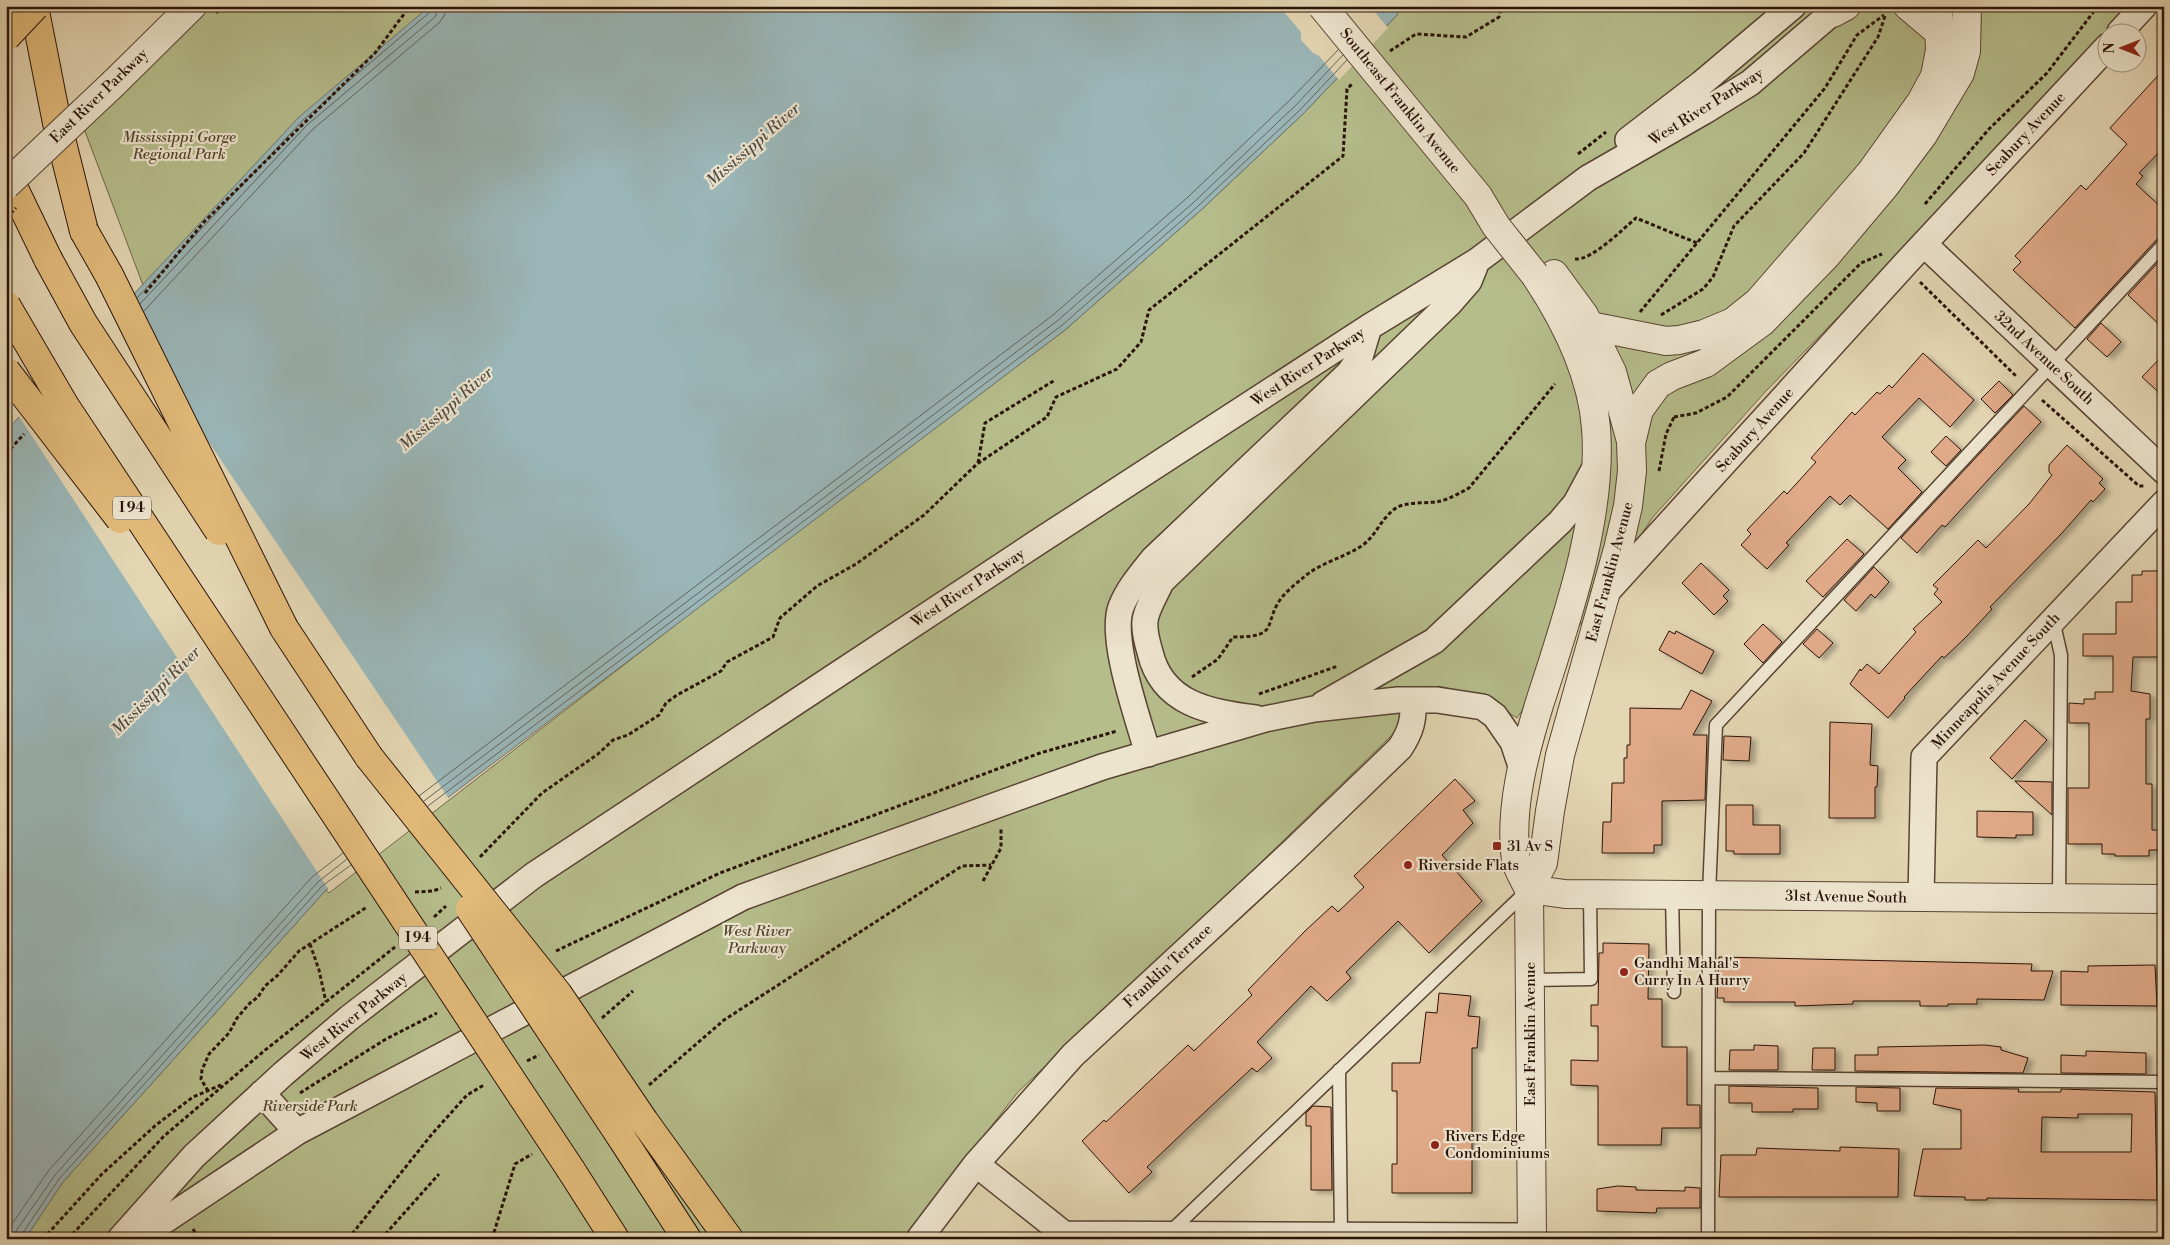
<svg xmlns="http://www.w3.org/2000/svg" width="2170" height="1245" font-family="'Libre Bodoni',serif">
<defs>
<filter id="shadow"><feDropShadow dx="5.5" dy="3" stdDeviation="2.5" flood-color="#0004"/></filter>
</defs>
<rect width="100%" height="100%" fill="#e4d6b3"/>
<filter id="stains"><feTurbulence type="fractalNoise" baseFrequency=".004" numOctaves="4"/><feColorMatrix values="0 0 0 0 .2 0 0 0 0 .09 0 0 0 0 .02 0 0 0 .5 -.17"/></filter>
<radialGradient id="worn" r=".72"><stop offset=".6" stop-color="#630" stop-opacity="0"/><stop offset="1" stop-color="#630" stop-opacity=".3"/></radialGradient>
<path fill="#b5bd8b" stroke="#70684a" d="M206,6H435L152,309L83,126Z
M1400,6H2133L1920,233L1765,392L1653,517L1517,718L1480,695L1438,686L1388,739L1255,868L1018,1092L903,1239H25L63,1182L326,890L329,893L713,596L1065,330L1200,211L1304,113L1397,15Z"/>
<path fill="#9ab6b7" stroke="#6d7571" d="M430,6H1400L1397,15L1304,113L1200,211L1065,330L326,890L63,1182L25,1239H6V431L299,117Z"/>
<path fill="#e4d6b3" d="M1279,6H1373L1374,11L1388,28L1339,80L1319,56L1313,53L1301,40V32Z
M126,299L163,374L449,799L329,890L18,415Z"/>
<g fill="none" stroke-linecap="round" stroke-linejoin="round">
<path stroke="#626460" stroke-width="1" d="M137,298L303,120L430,12L432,6
M140,304L307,125L435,17L439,6
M144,311L312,130L440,22L445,14L446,6
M419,796L1053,315L1188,197L1290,100L1338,50
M424,801L1057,321L1193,203L1296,105L1343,55
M428,806L1061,326L1197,207L1300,110L1347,60
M7,1239L10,1227L49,1170L312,877L343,853
M15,1239L16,1231L55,1175L318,882L347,859
M21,1239L22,1234L59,1179L322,886L351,865"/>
</g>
<path fill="#e0aa88" stroke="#2a1308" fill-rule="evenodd" filter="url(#shadow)" d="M2164,69V147L2139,173L2143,176L2136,184L2164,210V236L2158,238L2075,328L2013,270L2021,262L2015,256L2081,185L2086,190L2127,144L2110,128Z
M2164,256V329L2128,295Z
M2101,323L2121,342L2107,357L2087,339Z
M1923,353L1974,400L1950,427L1919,398L1882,437L1906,460L1898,468L1922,492L1888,529L1850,495L1840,505L1830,496L1786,543L1789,545L1767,569L1741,545L1751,534L1747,530L1784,491L1787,494L1816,462L1811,458L1852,412L1855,415L1877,392L1880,394L1889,385L1892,388Z
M2164,354V397L2142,377Z
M1999,381L2013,395L1995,413L1981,399Z
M2024,406L2041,422L1945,527L1942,525L1917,553L1901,538Z
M1946,436L1961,450L1946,466L1931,452Z
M2067,445L2103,479L2099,483L2105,489L2093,502L2091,500L2062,533L1990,607L1992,609L1966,637L1944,658L1942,656L1904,697L1905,698L1888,718L1850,684L1860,669L1861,671L1867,664L1879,674L1916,632L1913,629L1942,602L1934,594L1938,589L1933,585L1978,540L1986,548L2029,504L2052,475L2049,472V465Z
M1847,539L1864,554L1823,597L1806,581Z
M1701,563L1729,590L1723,596L1728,601L1714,615L1682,583Z
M1874,567L1889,582L1875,598L1871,594L1856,611L1844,600Z
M2142,571H2161L2159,657H2133L2131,691L2150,694V719H2146V784H2152V830H2159L2158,850H2149V856H2115V854H2102V844H2068V788H2089V723H2069V703L2084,704V699H2095V692H2113V656H2083V634H2116V602H2132V575H2142Z
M1763,624L1782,642L1763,663L1744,644Z
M1817,629L1833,643L1819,658L1803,644Z
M1669,631L1675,634L1676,631L1714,651L1702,674L1659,650Z
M1691,690L1712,701L1693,735H1707L1705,800L1662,801V845H1654V853H1602L1603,822H1611L1612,783H1624V758H1627V745H1630V708L1681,709Z
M2025,720L2047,740L2012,779L1990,758Z
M1830,722L1872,724L1870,765L1878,766L1877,787H1875V818H1829Z
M1724,736L1751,737L1749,761L1723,760Z
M1455,779L1475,801L1463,810L1473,823L1442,855L1482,901L1429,953L1398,921L1346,972L1351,978L1327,1001L1311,986L1257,1042L1272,1058L1257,1072L1252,1068L1191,1125L1147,1167L1152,1172L1129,1193L1082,1141L1104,1120L1106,1122L1188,1045L1194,1051L1252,995L1248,990L1305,931L1332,906L1338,912L1364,887L1354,876Z
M2015,781L2052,782V815L2021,787Z
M1726,805H1753V825H1780V854H1734V851H1726Z
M1977,811L2033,812V835H2016V838L1977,837Z
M1603,943L1649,944L1648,999H1662V1047H1687V1105H1700V1128H1662L1661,1145H1598V1086L1571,1085V1060L1598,1061V1026H1591V1005H1598L1599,953H1603Z
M1719,957L2032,964L2031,971H2053L2044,1000L1977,999V1004H1948V1006H1920V1001H1853V1004L1795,1006V1002H1724V998H1717Z
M2155,965L2157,1006L2061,1005V971L2088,972V966Z
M1439,993L1471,996L1468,1016L1480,1017L1477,1048H1472V1193H1392V1164H1397V1091H1392V1063H1420L1426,1012L1437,1013Z
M1754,1045L1778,1046V1070H1729L1730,1050H1754Z
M1985,1045L2001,1047V1050L2028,1058L2023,1073L1855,1071V1055H1878V1047Z
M1813,1048H1835V1070H1812Z
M2086,1051L2146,1053V1074L2061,1073V1055L2086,1056Z
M1729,1086L1818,1088V1109H1793V1112H1752V1103H1729Z
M1856,1087L1900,1088V1111H1877V1103L1856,1102Z
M1936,1088L2019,1089L2018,1092H2061V1089L2155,1092L2157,1200L1987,1198V1200H1965V1197L1914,1196L1923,1149H1961V1110L1933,1104ZM2078,1114H2132L2131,1152H2041L2042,1117L2078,1118Z
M1313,1106L1331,1107L1332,1190H1311V1126H1306V1113Z
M1840,1147L1899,1149L1898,1197H1719L1721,1155H1756L1757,1148L1840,1151Z
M1618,1186L1636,1187V1190L1685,1191V1187L1700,1188V1208H1657L1656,1213L1597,1211V1189Z"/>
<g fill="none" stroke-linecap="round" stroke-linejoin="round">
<g stroke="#584433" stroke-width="15">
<path id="service" d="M2053,620L2061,655L2059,899
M1672,895L1674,992
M1530,980L1591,979L1590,894
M1339,1070L1341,1235
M1710,1078L2164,1082
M1169,1233L1527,891
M1708,1239L1709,895L1716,725L2164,244"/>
</g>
<g stroke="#584433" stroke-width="28">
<path id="minor" d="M2120,32L2144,6
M1628,140L1702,83L1793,6
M1924,244L2164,471
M1604,595L1905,264L2108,46
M1323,704L1434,641L1560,522L1576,503L1597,464
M1255,718C1209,712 1162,704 1150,652C1147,642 1144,631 1145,621C1146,609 1156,594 1161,582L1449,304L1469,281L1475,266
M1148,754C1139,721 1109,639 1121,607C1128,589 1141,574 1153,559L1349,373L1360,357L1369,327
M1921,898L1924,757L2164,503
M262,1093L297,1132
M976,1164L1064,1234
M1064,1234L1532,1236
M120,1239L194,1156L283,1074L349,1018L534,875L1038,542L1369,327L1477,261L1588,178L1703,112L1750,83L1840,6
M137,1239L297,1132L743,897L1102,767L1265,719L1314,709L1398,700H1437L1483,707L1495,716L1513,742L1522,769
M919,1239L976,1164L1073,1055L1292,852L1400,748C1411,731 1414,720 1413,700"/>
</g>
<g stroke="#584433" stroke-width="30">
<path id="tertiary" d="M1908,6L1940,33
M1833,13L1846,6
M114,83L192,6
M1590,326L1666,341L1679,340L1704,334L1733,322L1758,302L1871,172L1921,102L1935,76L1940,50L1938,6
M1632,439L1639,410L1658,384L1672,376L1706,363L1762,322L1826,256L1885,186L1923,135L1960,73L1966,51L1967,6
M1529,889L1543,863L1550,811L1560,755L1618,549L1628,506L1632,471L1631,441L1612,372L1584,315L1554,274
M1529,889L1565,894L2164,899
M1532,1239L1529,889C1525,881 1518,870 1516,861C1509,809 1524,754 1539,705C1566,621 1603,517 1596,428C1592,374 1565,320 1535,275"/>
</g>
<g stroke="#2a1308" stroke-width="30">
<path id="motorway" d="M34,6L57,123L84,231
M6,172L48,259
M284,628L369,757
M644,1121L729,1239
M621,1137L687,1239
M571,1170L615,1239"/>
</g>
<path stroke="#2a1308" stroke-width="3" stroke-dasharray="4 2.5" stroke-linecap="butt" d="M216,13L223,6
M1390,51L1416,34L1466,37L1499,17L1501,6
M1578,154L1606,132
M1925,204L1989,129L2047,73L2098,6
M1575,259C1591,261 1623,229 1636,218L1697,243
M1920,282L2017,377
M145,293L204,222L375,53L410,6
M1640,312L1825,88L1857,35L1884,15
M1661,315L1703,289L1713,277L1734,226L1804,153L1878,37L1885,16
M2042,400L2139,486H2145
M1674,417L1696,413L1727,397L1861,263L1882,254
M6,454L24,434
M978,463L985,423L1055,380
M1659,471L1666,434L1674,417
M1192,677L1218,659L1233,637C1283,637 1261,623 1283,596C1289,589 1298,582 1305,576C1321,563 1342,558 1360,547C1376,537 1380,519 1396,508C1407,501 1428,504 1441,501C1451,498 1460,493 1469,488L1555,384
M1259,694L1338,666
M480,857L542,793L598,754L613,740L628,735L659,715L666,703L677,695L721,671L727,662L773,637L780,618L817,586L856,564L924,515L977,464L1047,417L1056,397L1117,369L1141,342L1149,310L1343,156L1347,89L1353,83
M983,881L1001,848V828
M415,892L433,891L441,888
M434,917L446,906
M310,944L319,970L326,1002
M556,951L720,873L1040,753L1117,731
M602,1018L633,991
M527,1061L539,1055
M649,1085L724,1020L962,866L991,865
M208,1091L201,1079L202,1070L209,1054L229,1033L237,1018L250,1003L258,997L265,986L278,975L299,951L367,907
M300,1093L386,1039L437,1013
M193,1229L199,1239
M43,1239L102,1174L156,1125L193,1097L221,1085
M68,1239L164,1136L264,1051L395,947
M348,1239L432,1134L467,1095L484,1085
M381,1239L439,1174
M492,1239L515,1164L532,1154"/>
<use href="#service" stroke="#ede4ce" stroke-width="12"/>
<use href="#minor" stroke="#ede4ce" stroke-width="25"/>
<use href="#tertiary" stroke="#ede4ce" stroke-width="28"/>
<use href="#motorway" stroke="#e2bb7a" stroke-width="28"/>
<g stroke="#584433" stroke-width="30" stroke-linecap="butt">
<path id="tertiary-bridge" d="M1322,6L1478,196L1496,226L1535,275
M6,185L114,83"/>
</g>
<g stroke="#2a1308" stroke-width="30" stroke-linecap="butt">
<path id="motorway-bridge" d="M6,37L35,6
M84,231L109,275L284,628
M48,259L83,323L219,531
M6,305L65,406L571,1170
M6,371L120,519
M369,757L558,994L644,1121
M470,909L621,1137"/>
</g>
<path stroke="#2a1308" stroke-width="3" stroke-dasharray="4 2.5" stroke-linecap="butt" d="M6,218L16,208"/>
<use href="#tertiary-bridge" stroke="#ede4ce" stroke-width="28"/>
<use href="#motorway-bridge" stroke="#e2bb7a" stroke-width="28"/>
</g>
<g fill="#8f2418" stroke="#ede4ce" stroke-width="2">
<rect x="1492" y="841" width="10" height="10" rx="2.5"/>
<circle cx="1408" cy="865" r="5"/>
<circle cx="1624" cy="972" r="5"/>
<circle cx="1435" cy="1145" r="5"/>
</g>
<g text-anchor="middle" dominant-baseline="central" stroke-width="4.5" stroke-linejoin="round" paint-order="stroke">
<g fill="#ede4ce" stroke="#645243" stroke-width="1">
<rect x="113" y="496.5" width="38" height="23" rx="4"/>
<rect x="399" y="926.5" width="38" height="23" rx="4"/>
</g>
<g font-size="14" font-weight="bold" fill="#2a1308">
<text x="132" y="508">I 94</text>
<text x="418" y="938">I 94</text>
</g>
<g font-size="15" fill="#2a1308" stroke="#ede4ce">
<text transform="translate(99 96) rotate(-44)">East River Parkway</text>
<text transform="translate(1400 101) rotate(51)">Southeast Franklin Avenue</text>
<text transform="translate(1706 107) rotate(-32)">West River Parkway</text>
<text transform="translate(2026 134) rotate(-47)">Seabury Avenue</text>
<text transform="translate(2044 358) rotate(43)">32nd Avenue South</text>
<text transform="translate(1308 367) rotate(-33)">West River Parkway</text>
<text transform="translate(1755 430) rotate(-48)">Seabury Avenue</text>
<text transform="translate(1610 572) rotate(-75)">East Franklin Avenue</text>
<text transform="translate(968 588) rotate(-33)">West River Parkway</text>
<text transform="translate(1996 681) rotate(-47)">Minneapolis Avenue South</text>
<text transform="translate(1846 897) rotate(1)">31st Avenue South</text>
<text transform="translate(1168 966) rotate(-43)">Franklin Terrace</text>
<text transform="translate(354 1017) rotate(-39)">West River Parkway</text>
<text transform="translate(1530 1034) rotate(-90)">East Franklin Avenue</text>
</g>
<g font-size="15" font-style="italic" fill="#54462f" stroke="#ede4ce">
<text x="179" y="137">Mississippi Gorge<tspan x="179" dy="17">Regional Park</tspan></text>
<text x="757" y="931">West River<tspan x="757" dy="17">Parkway</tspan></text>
<text x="310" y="1106">Riverside Park</text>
</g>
<g font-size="15" fill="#2a1308" stroke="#ede4ce" text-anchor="start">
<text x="1507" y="846">31 Av S</text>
<text x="1418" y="865">Riverside Flats</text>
<text x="1634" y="963">Gandhi Mahal's<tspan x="1634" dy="17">Curry In A Hurry</tspan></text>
<text x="1445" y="1136">Rivers Edge<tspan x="1445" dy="17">Condominiums</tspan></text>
</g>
<g font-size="16" font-style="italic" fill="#514c45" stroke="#ede4ce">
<text transform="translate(753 145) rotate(-41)">Mississippi River</text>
<text transform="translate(446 409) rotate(-41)">Mississippi River</text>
<text transform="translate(156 691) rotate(-45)">Mississippi River</text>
</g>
</g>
<rect width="2170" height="1245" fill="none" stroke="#e4d6b3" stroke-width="25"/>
<rect x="8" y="8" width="2155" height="1230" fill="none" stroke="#2a1308" stroke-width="2.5"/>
<rect x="12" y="12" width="2145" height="1220" fill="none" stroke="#2a1308"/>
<g transform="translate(2122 48) rotate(270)"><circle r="24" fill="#ede4ce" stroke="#9f907f"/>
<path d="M0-4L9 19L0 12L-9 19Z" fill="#8f2418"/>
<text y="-8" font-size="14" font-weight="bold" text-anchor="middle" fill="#2a1308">N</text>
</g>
<rect width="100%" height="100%" filter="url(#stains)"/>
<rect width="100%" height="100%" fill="url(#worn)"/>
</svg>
